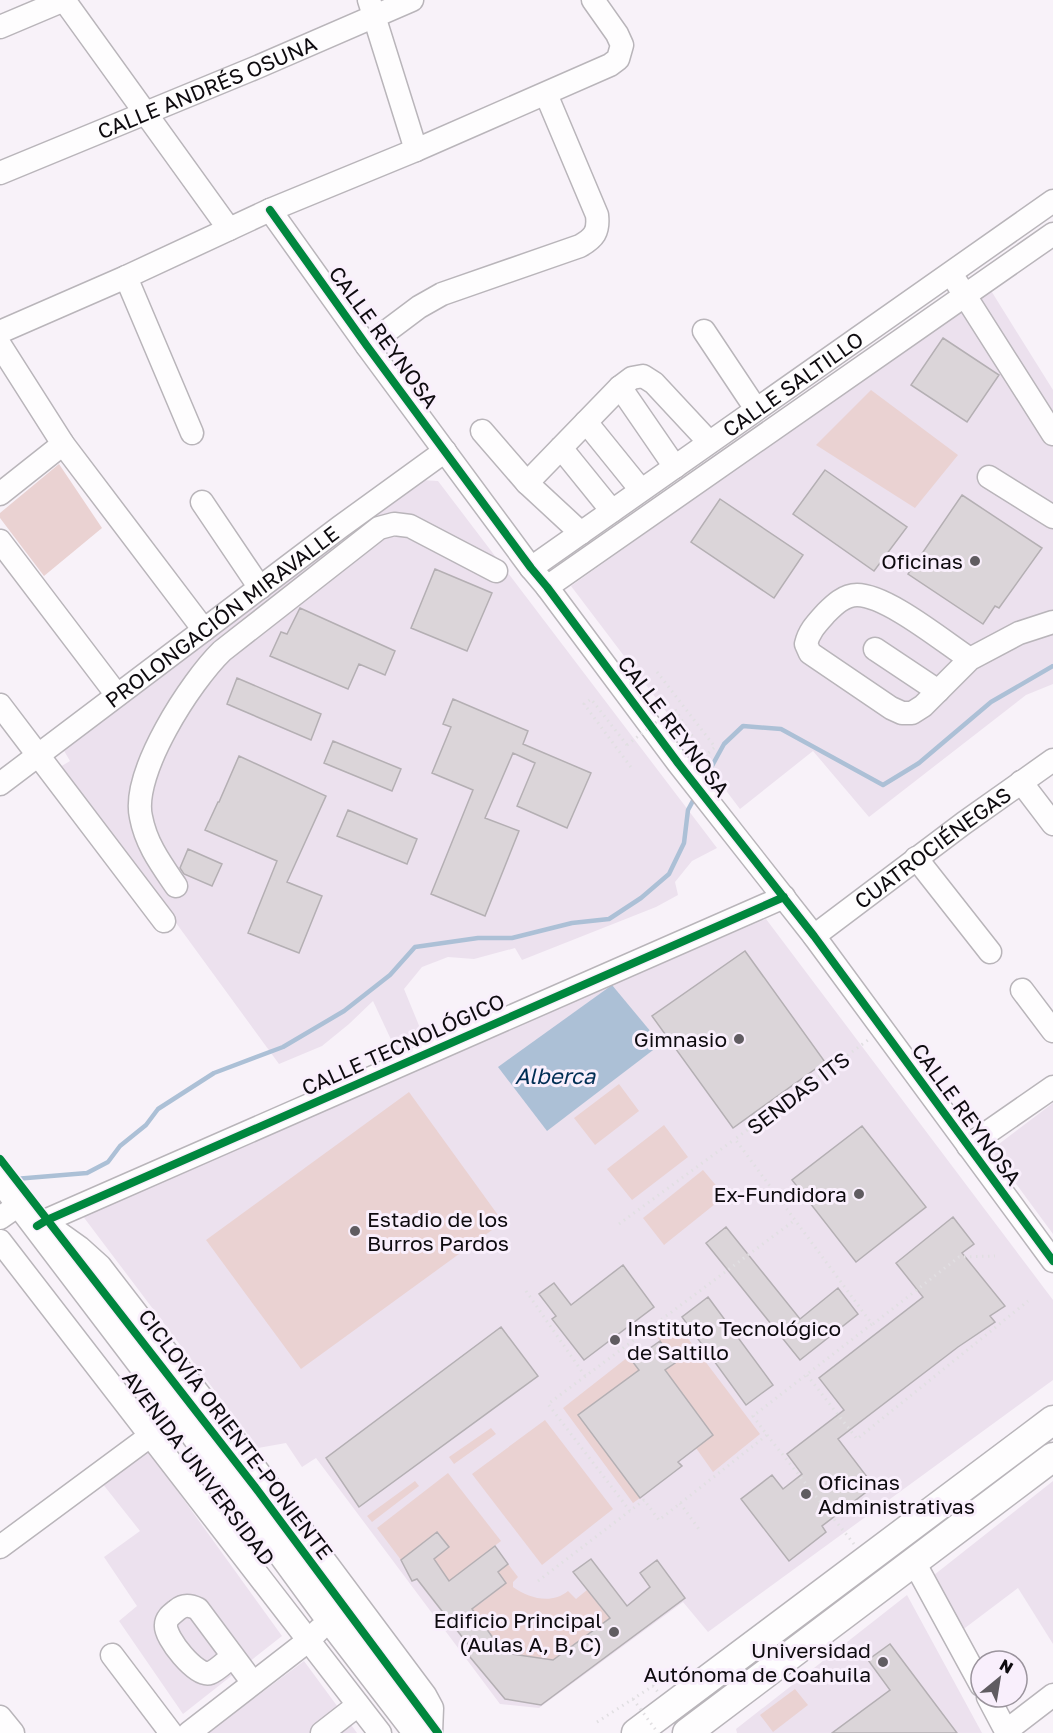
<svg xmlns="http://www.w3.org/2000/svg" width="1053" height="1733" font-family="'Golos Text',sans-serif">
<rect width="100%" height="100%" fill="#f8f2f9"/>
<path fill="#ece1ee" d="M990,289L1053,390V684L1026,695L869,817L813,751L740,809L571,586Z
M421,480L438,481L717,848L692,861L675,882L678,895L656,907L522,960L515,948L474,959L448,957L422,967L404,989L427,1045L401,1061L373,1001L349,1024L322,1046L279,1064L171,916L60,767L70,761L63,749Z
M766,919L1053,1300V1380L708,1632L683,1602L539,1708L500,1704L316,1458L302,1467L286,1443L258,1448L79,1211Z
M1053,1103V1234L991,1150Z
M145,1446L282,1636L183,1714L119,1621L137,1606L104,1557L140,1531L102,1483Z
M1053,1481V1644L1018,1588L961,1631L934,1575Z
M907,1595L982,1733H737L736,1729Z
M304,1661L357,1733H208Z"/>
<path fill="#ead2d2" d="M871,390L958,455L915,508L816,445Z
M59,464L102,528L44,576L0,518V513Z
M619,1084L639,1111L595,1145L574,1118Z
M409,1092L503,1222L301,1369L206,1240Z
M664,1125L688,1157L632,1200L607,1169Z
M703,1170L725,1196L664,1245L643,1218Z
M677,1324L760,1434L713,1472L696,1448L665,1370L675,1362L657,1337Z
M628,1357L639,1370L578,1415L640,1498L633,1503L563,1408Z
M545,1420L613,1509L542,1565L472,1474Z
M491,1428L496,1434L454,1464L449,1457Z
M448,1473L501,1541L449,1581L434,1559L449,1547L438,1532L401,1560L377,1528Z
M415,1481L419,1486L372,1522L367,1516Z
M508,1564L518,1577L513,1582V1587C529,1598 551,1605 568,1591L576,1599L587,1590L610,1618L553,1660L504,1653L463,1597L481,1603L506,1583L498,1572Z
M795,1689L808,1705L773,1732L760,1715Z"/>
<path fill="#acc0d6" d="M612,985L661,1044L547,1131L498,1067Z"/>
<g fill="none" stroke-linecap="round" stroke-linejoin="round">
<path stroke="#acc0d6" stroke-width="4.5" d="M702,784L724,744L743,726L781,729L883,785L919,763L991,702L1053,666
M15,1179L87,1173L108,1162L120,1146L146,1125L158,1109L214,1073L283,1047L344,1011L390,975L415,947L478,938H512L572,923L609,919L641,898L669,874L684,843L688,810L695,797"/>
</g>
<path fill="#dbd5d9" stroke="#b4afb3" stroke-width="1.5" d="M943,338L999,375L967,422L911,385Z
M825,470L907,527L874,571L793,514Z
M962,495L1042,548L999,608L995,606L983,624L908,574Z
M720,499L803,555L774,598L691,542Z
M435,569L492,593L467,651L411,628Z
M300,608L395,651L385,675L359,664L348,689L270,656L281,632L287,634Z
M237,678L321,714L311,740L227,704Z
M453,699L528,731L523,744L591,773L567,828L517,806L535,763L513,753L485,818L519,831L485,916L431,894L473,790L432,773L451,727L443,724Z
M333,741L401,769L392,791L324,763Z
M239,756L326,796L287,882L322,896L299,953L248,933L277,861L205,830L218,802H219Z
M348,810L417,839L407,864L337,836Z
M188,849L222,864L212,886L184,874L180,868Z
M745,951L825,1062L733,1128L652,1016Z
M862,1126L926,1207L856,1262L792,1180Z
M953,1217L974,1244L962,1253L1005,1306L990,1316L995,1322L958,1347L838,1439L874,1486L822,1526L826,1532L789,1561L741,1499L772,1475L783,1489L802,1474L787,1454L844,1410L819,1378L923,1297L896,1263Z
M726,1227L800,1319L838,1288L858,1314L800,1360L706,1243Z
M623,1265L654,1307L584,1360L552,1319L556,1316L539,1294L554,1283L571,1305Z
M708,1297L773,1385L746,1405L682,1317Z
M501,1327L538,1376L359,1507L326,1458Z
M660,1341L675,1363L665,1370L713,1435L678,1462L682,1466L640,1498L578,1415L639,1370L632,1361Z
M437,1532L449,1547L434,1559L449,1581L495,1546L508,1564L498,1572L506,1583L472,1609L504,1653L553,1660L610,1618L573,1572L591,1559L627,1606L650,1587L640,1573L657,1560L685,1598L541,1705L505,1699L465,1651L470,1647L417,1579L412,1581L401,1560Z
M890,1644L957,1733H832L890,1690L868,1660Z"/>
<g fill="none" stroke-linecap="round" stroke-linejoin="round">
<g stroke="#b9b5ba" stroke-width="25">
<g id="minor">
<path d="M64,0L229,229"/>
<path d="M369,0L416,150"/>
<path d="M0,27L64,0"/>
<path id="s1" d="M0,173L255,68L412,0"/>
<path d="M270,210L367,346L531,568L547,587L678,763L814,936L1053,1261"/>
<path d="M126,277L192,433"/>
<path d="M957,283L1053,434"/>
<path d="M704,331L756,409"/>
<path d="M0,332L126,277L270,210L416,150L610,65L618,59L622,45L617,34L593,0"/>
<path d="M0,345L63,444L204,630"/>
<path d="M367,346L419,307L442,294L580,246C594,238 599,232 597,215L546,94"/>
<path d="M620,387L675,467"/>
<path d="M586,422L641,490"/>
<path d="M482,431L527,483"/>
<path d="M561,448L612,511"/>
<path d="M989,477L1053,517"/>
<path d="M0,494L63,444"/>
<path d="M202,502L260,588"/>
<path d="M581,533L527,483L620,387L632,378L643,376L654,383L709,442"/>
<path d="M0,541L117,695"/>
<path id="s2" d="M531,568L1053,201"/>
<path d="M547,587L1053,234"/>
<path d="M875,649L938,691"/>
<path d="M970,659C944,642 887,595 857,595C844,595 834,605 826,613C817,623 809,631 806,644L810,653L891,708L902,713H912L923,706L970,659L1019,633L1053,622"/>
<path d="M0,705L164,921"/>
<path d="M1021,782L1053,824"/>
<path id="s3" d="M0,784L340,527L445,451"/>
<path d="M916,858L990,952"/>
<path d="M176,886C161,864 146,844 141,817C131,773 191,681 222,651L379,528L394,524L410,526L496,571"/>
<path id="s4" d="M814,936L964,823L1053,760"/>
<path d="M1022,990L1053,1031"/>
<path d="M968,1146L1053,1087"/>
<path d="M0,1218L20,1204"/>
<path d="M37,1226L47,1220L784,897"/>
<path d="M42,1232L59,1233L80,1248L100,1266L236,1442L425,1695L432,1708L431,1733"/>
<path d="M0,1241L380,1733"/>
<path d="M0,1547L150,1436L178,1411"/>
<path d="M914,1562L981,1685"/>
<path d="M112,1655L171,1733"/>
<path d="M233,1656C226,1661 218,1670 210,1673C197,1678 164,1637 166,1625C166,1618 172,1614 177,1610C184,1604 190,1605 198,1609L253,1683"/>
<path d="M988,1697L1007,1733"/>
<path d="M0,1717L13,1733"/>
<path d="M1006,1731L1053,1695"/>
<path d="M189,1733L309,1640L319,1630"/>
<path d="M322,1733L358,1705"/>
</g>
</g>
<g stroke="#b9b5ba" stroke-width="31">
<path id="major" d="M0,1177L178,1411L328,1616L418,1733
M636,1733L1053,1420
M687,1733L1053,1457"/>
</g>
<path stroke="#e1dfe2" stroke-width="3" stroke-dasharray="1.5 4.5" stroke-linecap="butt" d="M657,672L715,747L705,756L674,708
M627,745L591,699L584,704L633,770
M619,1224L735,1139
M526,1291L585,1376
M873,1324L959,1257L995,1256
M807,1375L857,1439L1028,1301
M767,1435L854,1544
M680,1503L701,1532
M630,1511L548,1404L795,1220
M538,1581L644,1500L659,1520L767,1435L753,1416L872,1324L735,1139L868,1040
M597,1722L653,1686L658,1692"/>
<use href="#minor" stroke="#fefdfe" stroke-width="22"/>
<use href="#major" stroke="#fefdfe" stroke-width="28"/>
<path stroke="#e1dfe2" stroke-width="3" stroke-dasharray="1.5 4.5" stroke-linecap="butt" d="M627,745L674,708
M633,1699L658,1733"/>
<g stroke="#f9effc" stroke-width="11">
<path id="cycleway" d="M270,210L367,346L531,568L547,587L678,763L814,936L1053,1261
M0,1159L255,1487L438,1733
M37,1226L47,1220L784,897"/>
</g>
<use href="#cycleway" stroke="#00873e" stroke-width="8"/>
</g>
<g fill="#605c61" stroke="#f9effc" stroke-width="2">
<circle cx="975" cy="561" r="6"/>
<circle cx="739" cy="1039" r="6"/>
<circle cx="859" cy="1194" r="6"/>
<circle cx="355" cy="1231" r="6"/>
<circle cx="615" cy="1340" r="6"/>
<circle cx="806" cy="1494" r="6"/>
<circle cx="614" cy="1632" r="6"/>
<circle cx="883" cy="1662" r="6"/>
</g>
<g text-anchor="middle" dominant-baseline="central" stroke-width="6" stroke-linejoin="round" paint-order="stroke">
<g font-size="21" fill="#0e0b0f" stroke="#f9effc">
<text stroke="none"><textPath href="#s1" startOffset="224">CALLE ANDRÉS OSUNA</textPath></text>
<text transform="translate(384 337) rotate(54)">CALLE REYNOSA</text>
<text stroke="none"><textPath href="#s2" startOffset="320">CALLE SALTILLO</textPath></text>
<text stroke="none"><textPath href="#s3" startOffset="278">PROLONGACIÓN MIRAVALLE</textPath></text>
<text transform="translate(674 726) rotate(53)">CALLE REYNOSA</text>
<text stroke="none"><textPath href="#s4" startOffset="148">CUATROCIÉNEGAS</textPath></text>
<text transform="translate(403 1044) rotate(-24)">CALLE TECNOLÓGICO</text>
<text transform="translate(798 1093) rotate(-37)">SENDAS ITS</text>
<text transform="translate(967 1114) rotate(54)">CALLE REYNOSA</text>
<text transform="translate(236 1434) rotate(53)">CICLOVÍA ORIENTE-PONIENTE</text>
<text transform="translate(199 1468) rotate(53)">AVENIDA UNIVERSIDAD</text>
</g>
<g font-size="21" fill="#0e0b0f" stroke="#f9effc" text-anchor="end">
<text x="963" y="561">Oficinas</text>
<text x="727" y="1039">Gimnasio</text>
<text x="847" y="1194">Ex-Fundidora</text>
<text x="367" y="1219" text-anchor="start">Estadio de los<tspan x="367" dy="24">Burros Pardos</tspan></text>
<text x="627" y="1328" text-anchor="start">Instituto Tecnológico<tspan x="627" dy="24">de Saltillo</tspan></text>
<text x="818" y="1482" text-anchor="start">Oficinas<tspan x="818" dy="24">Administrativas</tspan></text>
<text x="602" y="1620">Edificio Principal<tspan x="602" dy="24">(Aulas A, B, C)</tspan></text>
<text x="871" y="1650">Universidad<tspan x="871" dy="24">Autónoma de Coahuila</tspan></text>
</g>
<g font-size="22" font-style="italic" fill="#002e54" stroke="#f9effc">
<text x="555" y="1075">Alberca</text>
</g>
</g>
<g transform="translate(999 1679) rotate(30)"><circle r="28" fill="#f9effc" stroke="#9b949d" stroke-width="1.5"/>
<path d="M0-4.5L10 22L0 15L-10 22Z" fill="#605c61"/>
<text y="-9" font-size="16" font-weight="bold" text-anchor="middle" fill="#0e0b0f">N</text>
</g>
</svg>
